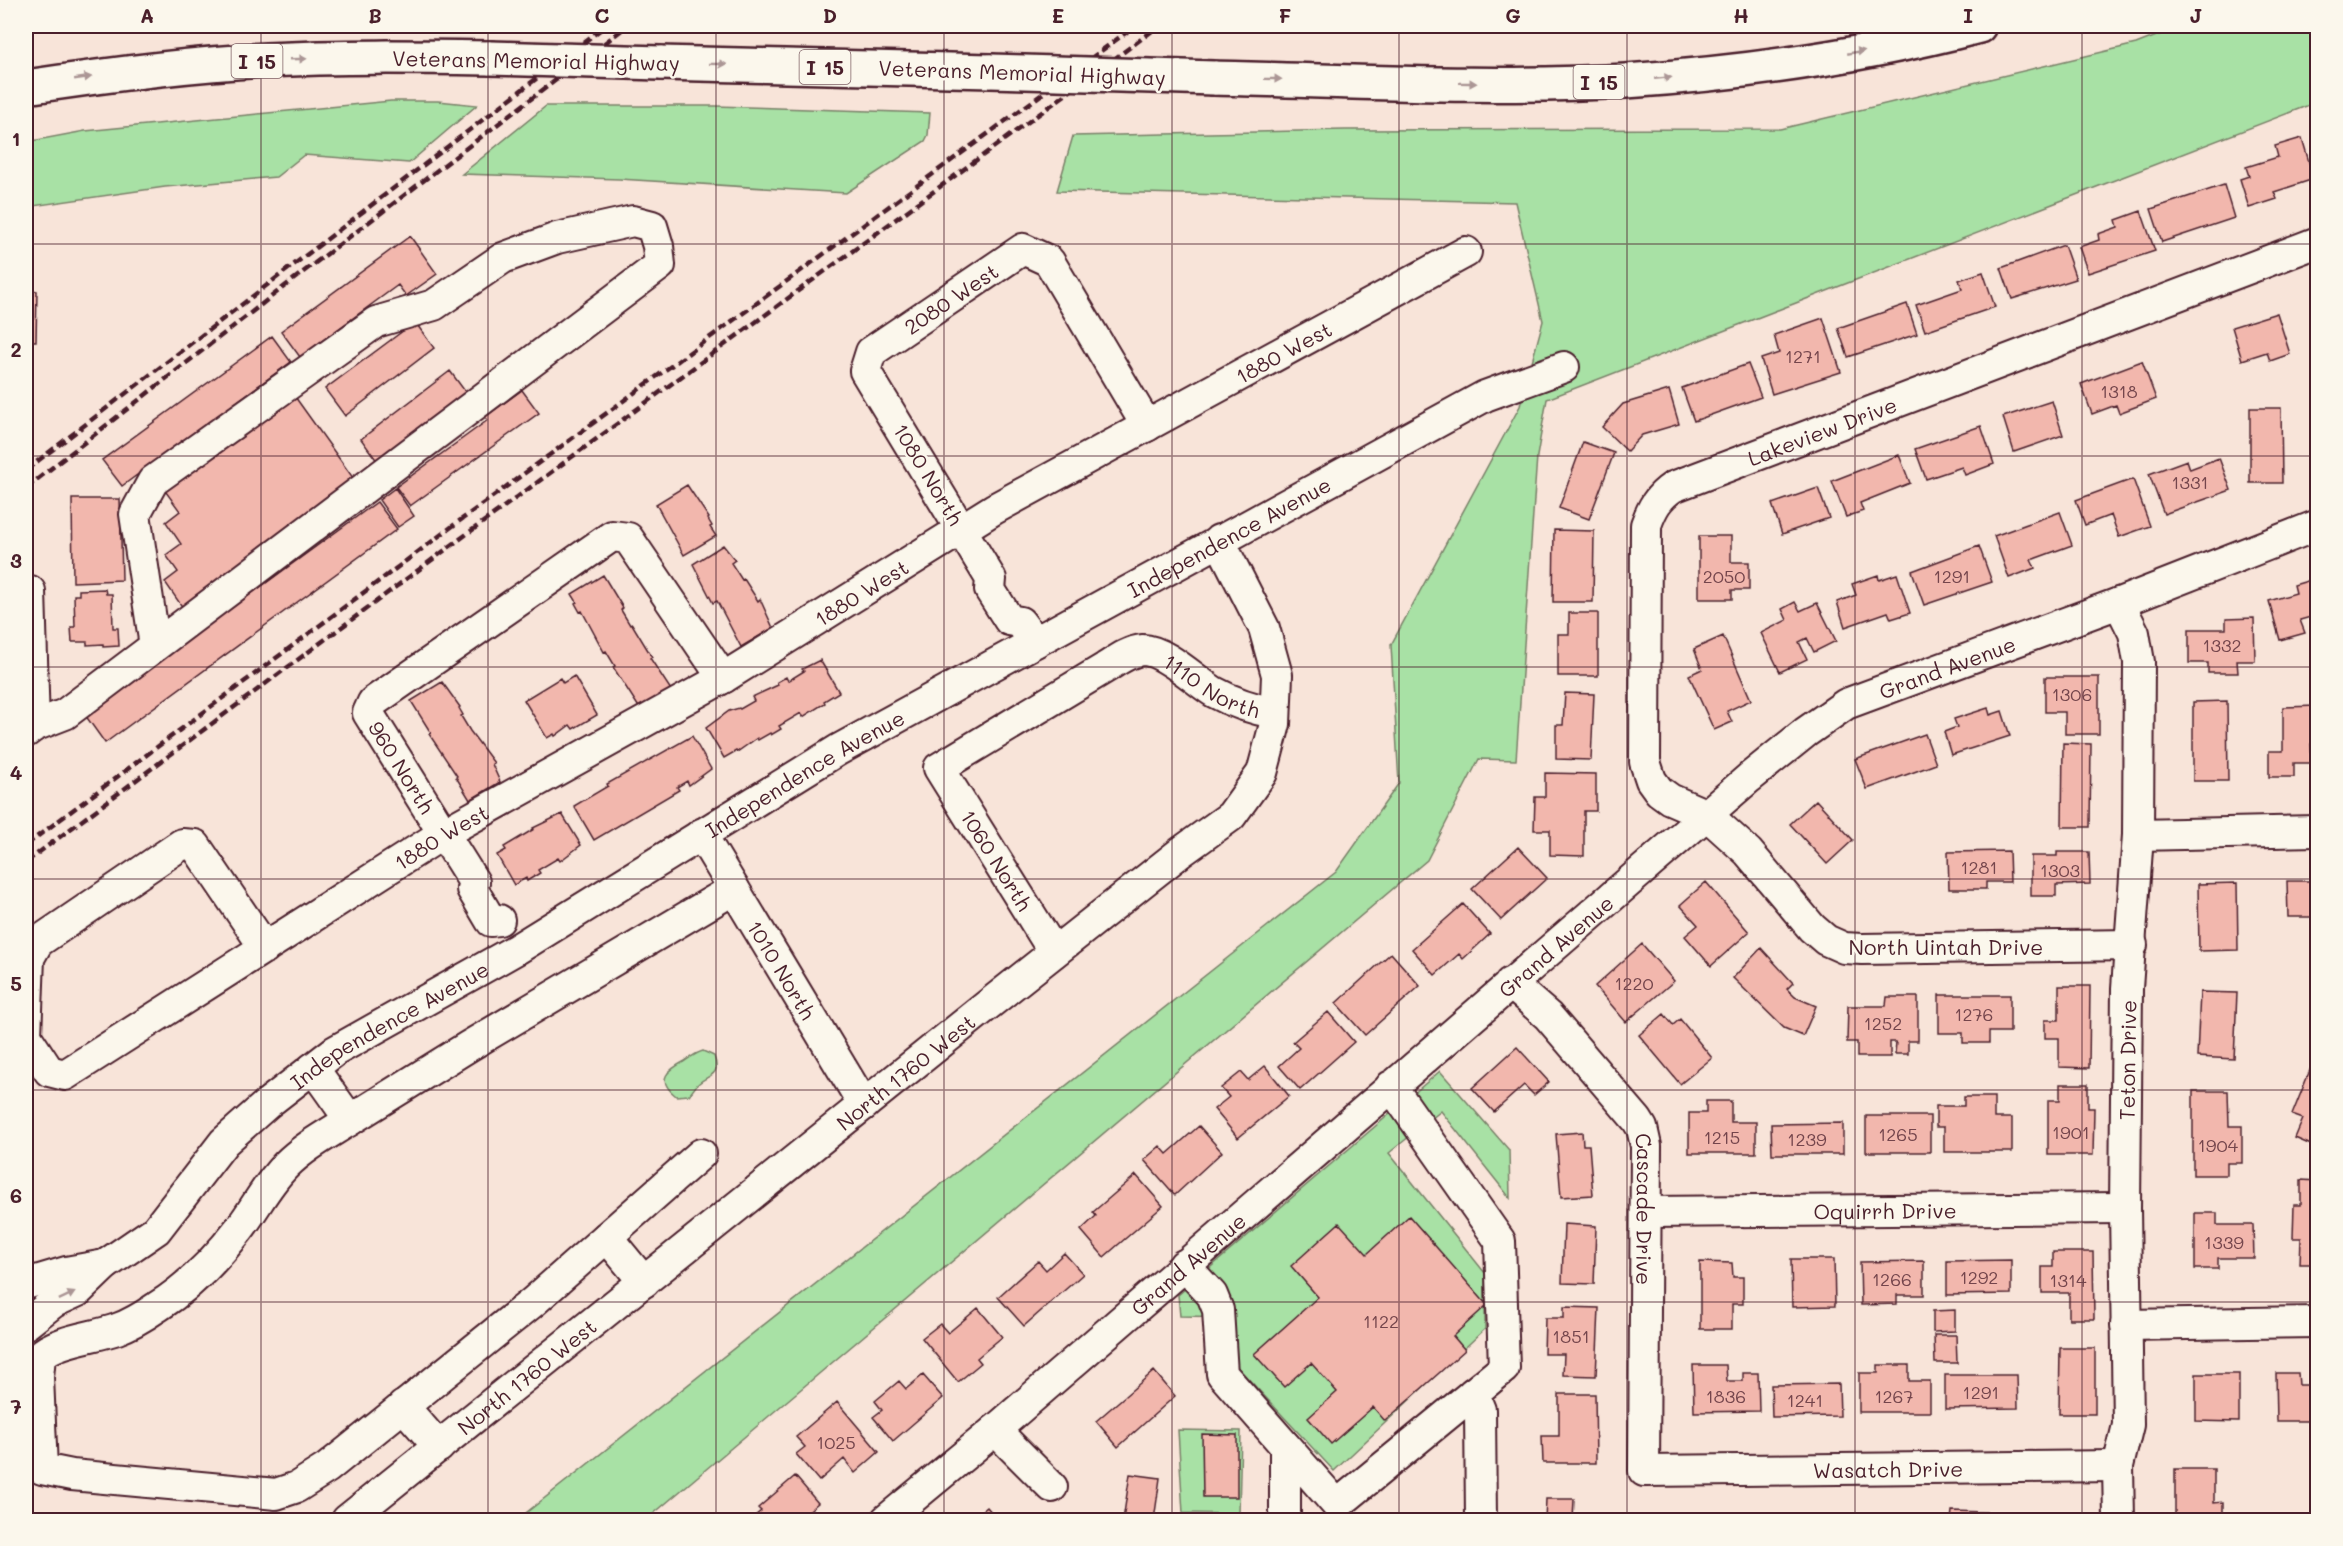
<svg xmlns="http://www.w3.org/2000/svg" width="2343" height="1546" font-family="Mali,sans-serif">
<rect width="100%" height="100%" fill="#f8e4d9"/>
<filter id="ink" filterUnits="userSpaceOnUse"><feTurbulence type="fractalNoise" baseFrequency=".0167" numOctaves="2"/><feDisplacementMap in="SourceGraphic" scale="12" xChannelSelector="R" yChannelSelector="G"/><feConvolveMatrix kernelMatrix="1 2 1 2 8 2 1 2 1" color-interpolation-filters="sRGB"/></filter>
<g filter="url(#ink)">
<path fill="#a8e1a5" stroke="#798068" stroke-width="1.5" d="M2182,26H2317V102L1547,399L1537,456L1516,760L1479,759L1427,860L646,1520H517L1336,872L1399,783L1391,645L1520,406L1543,321L1515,202L1057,191L1073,136L1345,130L1780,129L2136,44Z
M391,101H438L477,105L409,163L304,155L276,177L165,187L26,207V142L85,131Z
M546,106H716L930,113L928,135L925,141L846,193L619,179L462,174Z
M703,1051L714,1056C721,1076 710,1074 699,1083C695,1086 693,1091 689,1095L676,1096C655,1079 668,1070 685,1061C691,1057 696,1053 703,1051Z
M1440,1071L1509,1150L1510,1198L1441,1111L1389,1153L1485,1273V1329L1334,1471L1228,1357L1234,1317L1180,1316L1178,1295Z
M1178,1430L1241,1431L1239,1514L1183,1513Z"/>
<path fill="#f2b7ad" stroke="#4a1f2b" stroke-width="1.5" d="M2302,138L2314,179L2274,192L2277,199L2249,208L2240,179L2249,176L2246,167L2278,157L2275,146Z
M2224,185L2234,218L2162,242L2151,209Z
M2141,211L2155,251L2088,273L2079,247L2099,240L2098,234L2118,227L2116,220Z
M410,236L437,274L406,296L398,285L300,357L281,331Z
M2064,245L2076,279L2012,299L2001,268Z
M1983,272L1995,307L1925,331L1916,305L1962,289L1959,280Z
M26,290L37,291L36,341H26Z
M1907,304L1917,334L1848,357L1838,328Z
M2277,313L2290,354L2270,361L2267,352L2242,360L2232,327Z
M1823,318L1841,372L1772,394L1761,359L1779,353L1774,335Z
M415,322L434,348L345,416L325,389Z
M272,336L291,362L122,486L102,460Z
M2142,361L2156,399L2119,413L2116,405L2092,414L2081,384Z
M1748,364L1761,397L1694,421L1682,388Z
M450,371L470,398L380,465L361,439Z
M522,390L539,413L410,506L396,487L488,420L485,417Z
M1669,390L1679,424L1642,435L1627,451L1602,427L1623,404Z
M293,394L356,482L183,608L165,582L178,572L166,555L181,544L166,522L180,511L163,488Z
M2052,401L2063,435L2014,452L2003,417Z
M2250,408H2281L2282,483H2250Z
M1981,426L1994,464L1965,475L1962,467L1926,479L1915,449Z
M1583,442L1614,453L1589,519L1559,508Z
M1899,455L1910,483L1860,503L1863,511L1846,517L1832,481Z
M2219,458L2231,490L2164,514L2149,474L2187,460L2190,469Z
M2133,479L2150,526L2119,537L2111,515L2085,525L2076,500Z
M687,485L709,518L708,519L712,526L710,527L716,536L684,555L656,504Z
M395,488L414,516L398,527L379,500Z
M1818,488L1829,518L1782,534L1772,504Z
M72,499H120L122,580L73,582Z
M377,502L397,529L105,743L85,715Z
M2060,512L2072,545L2031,560L2035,568L2009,578L1994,536Z
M1554,530L1594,531L1593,602H1553Z
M1699,536H1731V562H1749V590H1732V599H1699Z
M723,545L735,560L731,563L742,580L744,579L758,601L760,599L773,628L741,647L717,601L713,603L693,564Z
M1979,546L1992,582L1924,605L1912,571Z
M1897,574L1910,613L1891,619L1888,612L1845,627L1837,602L1856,595L1852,584L1878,575L1879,580Z
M603,575L623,608L621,610L630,625L632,624L652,657L650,658L671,690L640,709L613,667L615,666L606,651L604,652L582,611L580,612L575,603L577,602L572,594Z
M2311,580L2312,584L2318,582V615L2300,620L2305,633L2280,640L2269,601L2296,593L2294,585Z
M105,589L106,594H112L113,628H118L119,646L103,647V644L87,645V642H72L71,627H75L74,595H79V590Z
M1795,602L1800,611L1817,603L1836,641L1814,652L1807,638L1799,642L1807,659L1780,672L1761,633L1787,620L1782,609Z
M1569,613H1598V676H1558V634H1569Z
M2254,618L2255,661H2237L2238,673H2208V663H2189V629H2226V619Z
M1723,636L1751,700L1727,711L1732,722L1714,730L1689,675L1702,669L1694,649Z
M820,660L839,692L824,701L825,703L803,717L801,713L779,726L781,729L771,735L770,733L758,740L757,738L737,752L736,751L724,758L706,728L729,711L739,708L740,709L754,701L752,697L778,685L777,682L786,677L788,681L804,671L802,669Z
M574,676L597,715L573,729L570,725L555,736L554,734L547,738L524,700L560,678L563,683Z
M2045,677H2099V734H2065V712H2045Z
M442,682L460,707L459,708L463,715L461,716L470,731L494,763L492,764L500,782L470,800L456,777L457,776L429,734L431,733L411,701Z
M1565,693L1594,694L1591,760L1556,759V725H1563Z
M2227,701L2228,781H2193V702Z
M2318,706V744H2311L2312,763H2294V777H2269V751H2283V707Z
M1988,708L1990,715L2002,711L2010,736L1951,755L1944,732L1957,727L1954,719Z
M1925,734L1936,764L1867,789L1855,759Z
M692,736L711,769L689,785L687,781L677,787L679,790L594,840L574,806L608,786L607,784Z
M2063,743L2091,744L2090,827H2062Z
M1545,773L1596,774V811H1584V856L1550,855V830H1534L1535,797H1545Z
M1816,800L1853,840L1827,864L1790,824Z
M562,814L581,845L560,861L558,858L538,870L540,873L527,881L526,878L514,885L497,855L506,850L504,847L534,829L533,828Z
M1518,847L1547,878L1501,920L1472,889Z
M2009,851L2010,882H1986V889H1949L1948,852Z
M2057,852H2089L2090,884L2056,885V896H2031V856H2057Z
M2287,881H2318V917H2288Z
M1706,882L1749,932L1711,966L1685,936L1698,925L1680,905Z
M2237,883L2238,950L2199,951L2198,884Z
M1463,904L1490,934L1463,959L1459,954L1435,975L1412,949Z
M1642,944L1674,981L1626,1022L1595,986Z
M1761,948L1793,983L1787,989L1795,997L1816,1006L1803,1036L1784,1028L1733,978Z
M1391,953L1420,986L1365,1035L1336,1003Z
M2059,986H2090L2089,1068L2059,1067V1038H2045V1020H2059Z
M2200,992L2237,993L2234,1059L2197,1057Z
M1939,995H2010V1032H1989V1043H1963V1033H1939Z
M1887,997H1918V1041H1908V1054H1895L1896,1042H1890V1057H1857V1042H1847L1848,1006H1886Z
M1328,1012L1354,1042L1300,1090L1279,1066L1299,1048L1293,1042Z
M1664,1014L1673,1025L1680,1019L1712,1058L1680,1084L1639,1035Z
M1517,1047L1549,1082L1534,1095L1524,1085L1494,1112L1472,1088Z
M2316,1055L2318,1056V1148L2295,1138L2303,1119L2292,1115Z
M1265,1066L1289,1096L1238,1138L1214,1109L1229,1097L1221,1088L1241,1072L1248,1080Z
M2060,1084H2088V1108H2094L2093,1155H2048V1100H2060Z
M2193,1091H2228L2229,1126H2242V1163H2227V1175H2193Z
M1964,1097H1994V1118H2012V1152H1944V1127H1936V1106H1964Z
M1706,1101H1731V1122H1756V1153H1689V1113H1706Z
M1866,1116H1930V1152H1866Z
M1843,1123V1154H1772L1771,1124Z
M1199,1126L1222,1152L1175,1195L1144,1160L1160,1146L1167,1154Z
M1582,1132L1583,1145H1589L1593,1195L1561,1197L1556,1134Z
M1136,1175L1163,1206L1104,1257L1081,1230L1096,1216L1093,1212Z
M2301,1180L2318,1181V1264H2300L2301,1238H2293L2294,1205H2301Z
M2195,1213H2217V1225H2253L2254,1258H2218V1269H2195Z
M1409,1216L1487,1305L1453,1336L1465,1350L1385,1421L1373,1407L1331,1444L1308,1418L1337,1392L1311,1363L1284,1387L1254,1354L1318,1297L1291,1266L1339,1223L1367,1254Z
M1564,1224L1596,1226L1594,1284L1562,1283Z
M2053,1252H2093L2094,1319H2069V1293H2042V1267H2053Z
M1064,1253L1083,1274L1024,1326L998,1297L1038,1261L1046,1270Z
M1791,1259H1834L1835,1306L1792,1307Z
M2011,1260V1294L1947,1295V1261Z
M1924,1261V1295H1897V1304L1861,1305L1860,1262Z
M1700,1262L1732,1263L1733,1277H1743V1304H1732V1329H1700Z
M1564,1307L1599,1308L1596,1376L1563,1375L1564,1354H1544L1545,1318H1564Z
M978,1308L1002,1337L977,1358L981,1363L958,1382L922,1338L940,1324L948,1333Z
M1955,1310V1331L1933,1332V1311Z
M1934,1335H1956L1957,1363H1935Z
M2060,1348H2095V1414H2059Z
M1693,1365H1726L1727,1381H1743V1373H1758L1759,1411L1694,1412Z
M1878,1365H1909V1381H1930V1412H1859V1373H1878Z
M1154,1371L1175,1396L1118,1447L1096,1421Z
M2276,1373H2298L2299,1385H2318V1421H2277Z
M2196,1374H2239V1422L2196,1421Z
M923,1375L943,1398L893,1441L873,1417L882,1410L875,1401L899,1381L906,1389Z
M1945,1375H2017L2018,1408L1945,1409Z
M1839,1384L1840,1416L1772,1417L1771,1385Z
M1559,1394H1595L1596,1463H1543L1542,1436H1559Z
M837,1402L879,1452L855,1473L844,1459L819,1481L796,1454L805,1447L796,1437Z
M1202,1434L1237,1435V1497H1203Z
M2175,1469H2214V1503L2223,1502V1520H2175Z
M1130,1474L1160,1478L1154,1520H1123Z
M795,1476L818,1503L798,1520H750L761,1511L758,1508Z
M1546,1499H1574L1573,1520H1545Z
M987,1507L998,1520H971Z
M1952,1511L2015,1513L2014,1520H1951Z
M2030,1513H2056V1520H2030Z
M1922,1518V1520H1844Z
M1737,1519V1520H1673Z"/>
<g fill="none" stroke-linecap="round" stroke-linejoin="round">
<g stroke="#4a1f2b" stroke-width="34">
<g id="minor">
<path d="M2119,603L2134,633L2139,662L2138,835L2127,988L2125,1208L2128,1425L2118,1466L2119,1520"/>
<path id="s1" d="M1035,642L1020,622L1009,620L990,590L991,579L865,371L871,352L1023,249L1049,261L1147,426"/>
<path d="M34,726L65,714L660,265L658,246L652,226L633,221L557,238L503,258L434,305L376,322L153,481L135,514L155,646"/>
<path d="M26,732L34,726L30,591"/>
<path id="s2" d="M701,834L864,1105"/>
<path d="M2138,835L2318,831"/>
<path d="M499,920L491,921L472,889L474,882L368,713L373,702L612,536L628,538L723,678"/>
<path id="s3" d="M2132,945L1862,949L1844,948L1826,940L1812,928L1748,852L1707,815L1670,799L1659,791L1651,780L1645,762L1646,525C1652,508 1658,497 1673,487L2318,242"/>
<path id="s4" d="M265,948L195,845L182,844L38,942L29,958L26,1036L49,1071L65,1075L444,833L723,678L994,509L1466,252"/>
<path id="s5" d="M1054,952L939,768L1105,668C1116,661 1129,651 1143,650C1164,650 1196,681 1214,692C1234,703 1253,709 1275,713"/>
<path id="s6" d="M1510,983L1548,1016L1637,1120L1642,1128L1646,1146L1644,1471L2118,1466"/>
<path d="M313,1068L350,1120L469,1046L734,889"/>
<path d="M350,1120C328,1134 304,1147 286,1165C267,1184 256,1207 240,1228C217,1258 189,1287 157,1307C144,1316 131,1324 117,1329C95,1337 56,1340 40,1356L38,1377L42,1469L72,1475L276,1494L297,1487L327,1468L533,1302L701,1154"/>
<path id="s7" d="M1647,1212L2125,1208"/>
<path d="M607,1237L644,1282"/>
<path d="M1184,1265L1212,1295L1218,1310L1222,1374L1337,1505L1504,1368L1500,1241L1391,1086"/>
<path d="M26,1284L66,1272L105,1265"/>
<path id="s8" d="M26,1324L54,1302L78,1291L105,1265L156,1230L224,1142L268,1103L335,1051L517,949L838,750L1485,396L1564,367"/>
<path d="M2126,1325L2318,1322"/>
<path d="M1473,1393L1480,1410L1481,1520"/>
<path d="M403,1406L439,1447"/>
<path d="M995,1430L1052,1487"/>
<path d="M1285,1446V1520"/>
<path id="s9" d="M347,1520L989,1004L1181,852L1231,816L1262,773L1275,724L1277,675L1264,628L1219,540"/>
<path id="s10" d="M886,1520L995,1430L1749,778L1806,732L1846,704L2119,603L2318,525"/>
</g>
</g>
<g stroke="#4a1f2b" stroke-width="38">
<path id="highway" d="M660,63L991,71
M1214,78C1351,81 1490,89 1626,81C1745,73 1864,56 1979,26
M26,87C105,75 185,64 266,60C341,56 415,57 490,58"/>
</g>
<use href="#minor" stroke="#fbf7ec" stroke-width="30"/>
<use href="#highway" stroke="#fbf7ec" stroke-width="33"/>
<path stroke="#4a1f2b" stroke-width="4.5" stroke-dasharray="9 4.5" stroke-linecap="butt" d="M26,470L605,26
M26,488L294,279L627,26
M26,845L458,522L1135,26
M26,862L456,542L1159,26"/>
<g stroke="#4a1f2b" stroke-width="38" stroke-linecap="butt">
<path id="highway-bridge" d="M490,58L660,63
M991,71L1214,78"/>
</g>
<use href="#highway-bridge" stroke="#fbf7ec" stroke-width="33"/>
</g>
<defs><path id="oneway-solid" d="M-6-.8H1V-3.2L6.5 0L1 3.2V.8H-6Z" transform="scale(1.5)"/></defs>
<g fill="#ab9695">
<use href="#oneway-solid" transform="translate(1856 52) rotate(-11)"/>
<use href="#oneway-solid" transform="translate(298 59) rotate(-2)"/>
<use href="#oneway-solid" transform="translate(718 64) rotate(1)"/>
<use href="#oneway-solid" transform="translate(83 78) rotate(-8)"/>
<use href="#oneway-solid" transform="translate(1663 78) rotate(-5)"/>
<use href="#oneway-solid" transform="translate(1273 79) rotate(1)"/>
<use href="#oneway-solid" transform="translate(1468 83) rotate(1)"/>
<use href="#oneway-solid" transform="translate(67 1296) rotate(-25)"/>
</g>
</g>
<path fill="none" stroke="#4a1f2b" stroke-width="1.5" stroke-opacity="0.55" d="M261,26V1520M488,26V1520M716,26V1520M944,26V1520M1172,26V1520M1399,26V1520M1627,26V1520M1855,26V1520M2082,26V1520M26,244H2318M26,456H2318M26,667H2318M26,879H2318M26,1090H2318M26,1302H2318"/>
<g text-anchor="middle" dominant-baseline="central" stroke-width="5" stroke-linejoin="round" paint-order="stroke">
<g font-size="18" fill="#74454c">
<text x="1803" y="356">1271</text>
<text x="2119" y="391">1318</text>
<text x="2190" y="482">1331</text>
<text x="1724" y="576">2050</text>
<text x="1952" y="576">1291</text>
<text x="2222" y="645">1332</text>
<text x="2072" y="694">1306</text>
<text x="1979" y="867">1281</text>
<text x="2060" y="870">1303</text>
<text x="1634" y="983">1220</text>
<text x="1974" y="1014">1276</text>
<text x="1883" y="1023">1252</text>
<text x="2071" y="1132">1901</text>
<text x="1898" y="1134">1265</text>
<text x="1722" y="1137">1215</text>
<text x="1807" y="1139">1239</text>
<text x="2218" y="1145">1904</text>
<text x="2224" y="1242">1339</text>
<text x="1979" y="1277">1292</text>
<text x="1892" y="1279">1266</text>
<text x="2068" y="1280">1314</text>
<text x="1381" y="1321">1122</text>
<text x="1571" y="1336">1851</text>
<text x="1981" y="1392">1291</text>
<text x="1726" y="1396">1836</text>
<text x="1894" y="1396">1267</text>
<text x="1805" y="1400">1241</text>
<text x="836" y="1442">1025</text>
</g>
<g fill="#fbf7ec" stroke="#7f6065" stroke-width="1.5">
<rect x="231.5" y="44" width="51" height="34" rx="4.5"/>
<rect x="799.5" y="50" width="51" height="34" rx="4.5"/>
<rect x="1573.5" y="65" width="51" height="34" rx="4.5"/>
</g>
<g font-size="20" font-weight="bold" fill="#4a1f2b">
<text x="257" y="61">I 15</text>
<text x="825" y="67">I 15</text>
<text x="1599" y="82">I 15</text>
</g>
<g font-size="21" fill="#4a1f2b" stroke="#fbf7ec">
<text transform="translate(536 60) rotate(1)">Veterans Memorial Highway</text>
<text transform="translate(1022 72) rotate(2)">Veterans Memorial Highway</text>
<text stroke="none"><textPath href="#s1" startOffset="442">2080 West</textPath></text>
<text stroke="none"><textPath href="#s4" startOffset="1884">1880 West</textPath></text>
<text stroke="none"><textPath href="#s3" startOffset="1011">Lakeview Drive</textPath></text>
<text transform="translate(929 474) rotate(59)">1080 North</text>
<text stroke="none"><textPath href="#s8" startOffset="1448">Independence Avenue</textPath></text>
<text stroke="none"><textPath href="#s4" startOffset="1398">1880 West</textPath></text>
<text stroke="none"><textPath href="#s10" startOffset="1368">Grand Avenue</textPath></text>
<text stroke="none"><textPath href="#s5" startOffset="532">1110 North</textPath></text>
<text transform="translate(402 767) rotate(58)">960 North</text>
<text stroke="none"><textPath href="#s8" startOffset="962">Independence Avenue</textPath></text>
<text stroke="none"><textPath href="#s4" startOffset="912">1880 West</textPath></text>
<text transform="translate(997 860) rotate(58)">1060 North</text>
<text stroke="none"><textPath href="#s10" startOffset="882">Grand Avenue</textPath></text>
<text x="1946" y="946">North Uintah Drive</text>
<text stroke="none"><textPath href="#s2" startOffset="158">1010 North</textPath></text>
<text stroke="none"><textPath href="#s8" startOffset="476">Independence Avenue</textPath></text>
<text transform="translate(2127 1060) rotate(-89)">Teton Drive</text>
<text stroke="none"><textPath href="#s9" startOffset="716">North 1760 West</textPath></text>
<text stroke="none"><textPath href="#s6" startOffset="278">Cascade Drive</textPath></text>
<text stroke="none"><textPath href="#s7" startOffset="238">Oquirrh Drive</textPath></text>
<text stroke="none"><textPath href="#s10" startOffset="396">Grand Avenue</textPath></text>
<text stroke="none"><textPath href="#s9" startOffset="230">North 1760 West</textPath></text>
<text stroke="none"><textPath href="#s6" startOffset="784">Wasatch Drive</textPath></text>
</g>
</g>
<rect width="2343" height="1546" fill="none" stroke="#fbf7ec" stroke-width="66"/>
<rect x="33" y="33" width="2277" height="1480" fill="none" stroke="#4a1f2b" stroke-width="2"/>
<g font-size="20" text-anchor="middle" font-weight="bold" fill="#4a1f2b">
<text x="147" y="23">A</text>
<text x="375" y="23">B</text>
<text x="602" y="23">C</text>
<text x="830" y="23">D</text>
<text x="1058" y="23">E</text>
<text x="1285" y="23">F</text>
<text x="1513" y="23">G</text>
<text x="1741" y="23">H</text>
<text x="1968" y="23">I</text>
<text x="2196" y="23">J</text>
<text x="16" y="146">1</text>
<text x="16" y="357">2</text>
<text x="16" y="568">3</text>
<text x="16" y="780">4</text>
<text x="16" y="991">5</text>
<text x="16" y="1203">6</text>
<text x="16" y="1414">7</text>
</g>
</svg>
